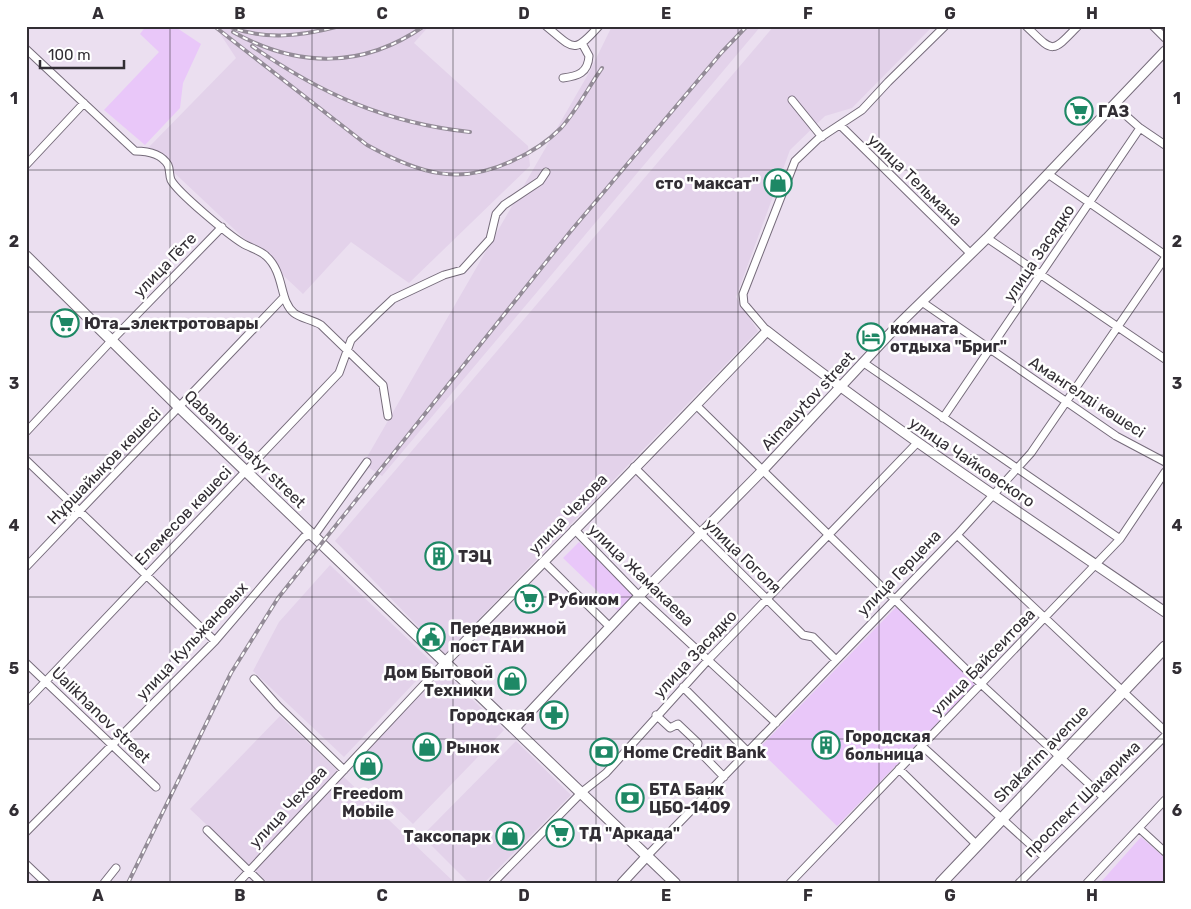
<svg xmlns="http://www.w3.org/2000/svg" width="1191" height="909" font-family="Rubik,sans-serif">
<rect width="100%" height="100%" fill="#ebdff0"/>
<path fill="#e3d2ea" d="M215,26H429L414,43L528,146L530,166L409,283L351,242L303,294L148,148L236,58Z
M612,26H761L382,476L363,464L590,71Z
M774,26H933L852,108L825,116L790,150L736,297L758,331L445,654L335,541Z
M330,565L433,663L344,757L253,671L279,622Z
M442,670L504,730L413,824L351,764Z
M280,716L455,883H268L190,809Z
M516,741L571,795L484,883H469L422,836Z"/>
<path fill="#e9c7f9" d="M146,26H174L201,44L183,83L180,108L145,145L104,110L159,52L140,34Z
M579,542L634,595L618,611L563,558Z
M899,604L978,681L837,826L758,749Z
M1141,837L1165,858V883H1100Z"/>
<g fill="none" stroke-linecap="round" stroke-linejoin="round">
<g stroke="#766c7b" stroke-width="9">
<path id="minor" d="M546,26C574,49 573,55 599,26
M1026,26C1054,53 1051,54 1078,26
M1153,26L1165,38
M26,49L135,151C147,151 161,153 168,165C170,169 169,175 171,180C178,193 229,235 242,243C250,248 260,250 266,256C285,273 279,301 294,313C300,318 313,320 321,325L383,385L388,416
M563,78C578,76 588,73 589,56L583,45
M792,100L822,137
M1114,105L1140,128L1165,145
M840,125L971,254
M26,165L84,103
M1048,174L1165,255
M987,238L1165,359
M922,302L1116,436L1165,462
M767,331L744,304L743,294L795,161L818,139L862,110L888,82L945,26
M864,363L1120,539
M697,406L981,684L1103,797
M943,418L1140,128
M26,432L112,340L222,227
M26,460L215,641
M634,467L803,635L813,637L836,660
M574,529L639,596L776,723
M957,535L1165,731
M544,562L610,627
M26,567L284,297
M26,663L156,787
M254,679L278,706L344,770
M683,687L748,752
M26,702L339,373L351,340L377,314L393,299L444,275L462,270L490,239L496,214L504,205L540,181L546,172
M656,715L670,728L678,724L698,743L697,749L724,777
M921,745L1044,857
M899,769L977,845
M1139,828L1165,852
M207,830L261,883
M26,832L215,641L304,537L316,533L367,462
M647,856L957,535L1031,453L1165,258
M26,864L46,883
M104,883L116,868
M238,883L446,661
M493,883L582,792L606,773L709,659L917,443
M790,883L1120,539L1165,472
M1019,883L1165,736
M1087,883L1165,800"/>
</g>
<g stroke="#766c7b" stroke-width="11">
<path id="tertiary" d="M446,661C554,552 661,442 767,331C895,431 1031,520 1165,612
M515,728L639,596L763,470L899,324L987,238L1165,51
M622,883L647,856"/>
</g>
<g stroke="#766c7b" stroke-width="12">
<path id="secondary" d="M26,256L180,408L675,883"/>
</g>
<g stroke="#766c7b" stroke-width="13">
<path id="primary" d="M941,883L1165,647"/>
</g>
<use href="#minor" stroke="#fff" stroke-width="7"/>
<use href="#tertiary" stroke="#fff" stroke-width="9"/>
<use href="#secondary" stroke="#fff" stroke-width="10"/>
<use href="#primary" stroke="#fff" stroke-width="11"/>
<g stroke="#938b97" stroke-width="4">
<path id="rail" d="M214,26L367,145C418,173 459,187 514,160C532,152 547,142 561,128C577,110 588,88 602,68
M227,26C266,41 301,36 340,26
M233,32C297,68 363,69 424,26
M252,46C321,94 386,123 470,132
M128,883L231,673L278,598L570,232L722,52L747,26"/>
</g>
<use href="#rail" stroke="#fff" stroke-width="2" stroke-dasharray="5.5" stroke-linecap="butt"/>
</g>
<path fill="none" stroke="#322e34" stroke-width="1" stroke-opacity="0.55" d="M170,26V883M312,26V883M453,26V883M596,26V883M738,26V883M879,26V883M1021,26V883M26,170H1165M26,312H1165M26,455H1165M26,597H1165M26,739H1165"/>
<defs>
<g id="supermarket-ring" transform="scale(1.4375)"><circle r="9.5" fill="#fff" stroke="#1e8865" stroke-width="1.5"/><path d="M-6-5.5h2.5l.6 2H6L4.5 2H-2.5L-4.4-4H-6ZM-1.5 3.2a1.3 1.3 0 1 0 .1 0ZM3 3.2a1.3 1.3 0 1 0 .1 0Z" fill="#1e8865"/></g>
<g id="shop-ring" transform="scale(1.4375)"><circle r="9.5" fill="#fff" stroke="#1e8865" stroke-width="1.5"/><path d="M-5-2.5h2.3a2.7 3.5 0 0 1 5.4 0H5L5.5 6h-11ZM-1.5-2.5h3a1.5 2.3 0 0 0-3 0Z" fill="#1e8865"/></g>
<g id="hotel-ring" transform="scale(1.4375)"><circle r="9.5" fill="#fff" stroke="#1e8865" stroke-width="1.5"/><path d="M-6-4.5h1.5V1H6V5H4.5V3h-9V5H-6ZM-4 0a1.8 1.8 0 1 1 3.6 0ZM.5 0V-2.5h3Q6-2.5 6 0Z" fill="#1e8865"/></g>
<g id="building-ring" transform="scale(1.4375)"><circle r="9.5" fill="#fff" stroke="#1e8865" stroke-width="1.5"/><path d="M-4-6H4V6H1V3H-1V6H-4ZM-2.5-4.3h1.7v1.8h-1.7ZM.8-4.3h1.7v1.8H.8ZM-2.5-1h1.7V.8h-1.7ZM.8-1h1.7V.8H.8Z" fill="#1e8865"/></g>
<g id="civic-ring" transform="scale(1.4375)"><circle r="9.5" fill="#fff" stroke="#1e8865" stroke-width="1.5"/><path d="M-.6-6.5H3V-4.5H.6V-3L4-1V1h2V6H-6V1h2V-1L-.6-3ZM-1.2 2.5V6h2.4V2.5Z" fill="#1e8865"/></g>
<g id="pharmacy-ring" transform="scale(1.4375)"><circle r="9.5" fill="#fff" stroke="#1e8865" stroke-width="1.5"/><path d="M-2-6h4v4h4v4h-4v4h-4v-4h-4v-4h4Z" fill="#1e8865"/></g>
<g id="bank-ring" transform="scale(1.4375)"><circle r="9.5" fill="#fff" stroke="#1e8865" stroke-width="1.5"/><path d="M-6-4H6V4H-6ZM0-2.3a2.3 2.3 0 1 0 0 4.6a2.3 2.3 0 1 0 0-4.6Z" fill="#1e8865"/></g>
</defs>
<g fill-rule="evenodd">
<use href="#supermarket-ring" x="1079" y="111"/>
<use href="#shop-ring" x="778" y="183"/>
<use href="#supermarket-ring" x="65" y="323"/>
<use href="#hotel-ring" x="871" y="337"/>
<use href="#building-ring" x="439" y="556"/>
<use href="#supermarket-ring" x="529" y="599"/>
<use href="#civic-ring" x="431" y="637"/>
<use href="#shop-ring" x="512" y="681"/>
<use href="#pharmacy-ring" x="554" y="715"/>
<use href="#building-ring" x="826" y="745"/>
<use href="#shop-ring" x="427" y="747"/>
<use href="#bank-ring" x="604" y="752"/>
<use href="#shop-ring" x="368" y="766"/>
<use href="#bank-ring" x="630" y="798"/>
<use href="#supermarket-ring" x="560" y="833"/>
<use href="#shop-ring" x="510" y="836"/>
</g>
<g text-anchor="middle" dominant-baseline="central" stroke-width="5" stroke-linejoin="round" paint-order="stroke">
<g font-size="16" font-weight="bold" fill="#322e34" stroke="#fff" text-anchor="start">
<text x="1098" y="111">ГАЗ</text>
<text x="759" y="183" text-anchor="end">сто "максат"</text>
<text x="84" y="323">Юта_электротовары</text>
<text x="890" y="328">комната<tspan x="890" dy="18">отдыха "Бриг"</tspan></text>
<text x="458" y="556">ТЭЦ</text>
<text x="548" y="599">Рубиком</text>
<text x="450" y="628">Передвижной<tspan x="450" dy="18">пост ГАИ</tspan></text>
<text x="493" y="672" text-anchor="end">Дом Бытовой<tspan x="493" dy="18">Техники</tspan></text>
<text x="535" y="715" text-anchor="end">Городская</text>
<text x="845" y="736">Городская<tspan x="845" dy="18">больница</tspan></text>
<text x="446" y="747">Рынок</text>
<text x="623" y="752">Home Credit Bank</text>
<text x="649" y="789">БТА Банк<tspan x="649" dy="18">ЦБО-1409</tspan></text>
<text x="368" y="793" text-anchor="middle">Freedom<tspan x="368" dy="18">Mobile</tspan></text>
<text x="579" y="833">ТД "Аркада"</text>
<text x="491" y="836" text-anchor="end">Таксопарк</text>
</g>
<g font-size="16" fill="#322e34" stroke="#fff">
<text transform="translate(915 180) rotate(44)">улица Тельмана</text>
<text transform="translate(1039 253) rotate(-56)">улица Засядко</text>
<text transform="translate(165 265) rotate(-46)">улица Гёте</text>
<text transform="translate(1087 397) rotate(33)">Амангелді көшесі</text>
<text transform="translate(808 401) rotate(-47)">Aimauytov street</text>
<text transform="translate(245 449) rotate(44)">Qabanbai batyr street</text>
<text transform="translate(972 462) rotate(34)">улица Чайковского</text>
<text transform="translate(104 466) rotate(-46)">Нұршайықов көшесі</text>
<text transform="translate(568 514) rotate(-46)">улица Чехова</text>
<text transform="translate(183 516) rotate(-46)">Елемесов көшесі</text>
<text transform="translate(743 556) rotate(44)">улица Гоголя</text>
<text transform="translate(899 573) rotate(-46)">улица Герцена</text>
<text transform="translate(641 575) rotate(44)">улица Жамакаева</text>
<text transform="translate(192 641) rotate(-47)">улица Кульжановых</text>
<text transform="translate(695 654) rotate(-47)">улица Засядко</text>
<text transform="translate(983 662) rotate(-46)">улица Байсеитова</text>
<text transform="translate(101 715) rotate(44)">Ualikhanov street</text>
<text transform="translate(1041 754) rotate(-46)">Shakarim avenue</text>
<text transform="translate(1082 799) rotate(-45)">проспект Шакарима</text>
<text transform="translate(288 807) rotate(-47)">улица Чехова</text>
</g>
</g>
<rect width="1191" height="909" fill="none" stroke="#ffffff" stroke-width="55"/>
<path d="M40 60v8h84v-8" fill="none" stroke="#322e34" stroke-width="2.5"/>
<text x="48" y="60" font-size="15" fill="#322e34" stroke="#ffffff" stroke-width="4" paint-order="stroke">100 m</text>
<rect x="28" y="28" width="1136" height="854" fill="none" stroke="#322e34" stroke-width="2"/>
<g font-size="16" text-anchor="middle" font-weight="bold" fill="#322e34">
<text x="98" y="19">A</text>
<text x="240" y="19">B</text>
<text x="382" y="19">C</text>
<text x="524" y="19">D</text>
<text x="666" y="19">E</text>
<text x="808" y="19">F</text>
<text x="950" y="19">G</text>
<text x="1092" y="19">H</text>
<text x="14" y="104">1</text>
<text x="1177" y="104">1</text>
<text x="14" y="247">2</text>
<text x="1177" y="247">2</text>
<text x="14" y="389">3</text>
<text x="1177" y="389">3</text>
<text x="14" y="531">4</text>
<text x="1177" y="531">4</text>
<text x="14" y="674">5</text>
<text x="1177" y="674">5</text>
<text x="14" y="816">6</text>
<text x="1177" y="816">6</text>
<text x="98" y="901">A</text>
<text x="240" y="901">B</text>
<text x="382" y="901">C</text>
<text x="524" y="901">D</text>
<text x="666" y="901">E</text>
<text x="808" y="901">F</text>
<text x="950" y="901">G</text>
<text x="1092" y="901">H</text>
</g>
</svg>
